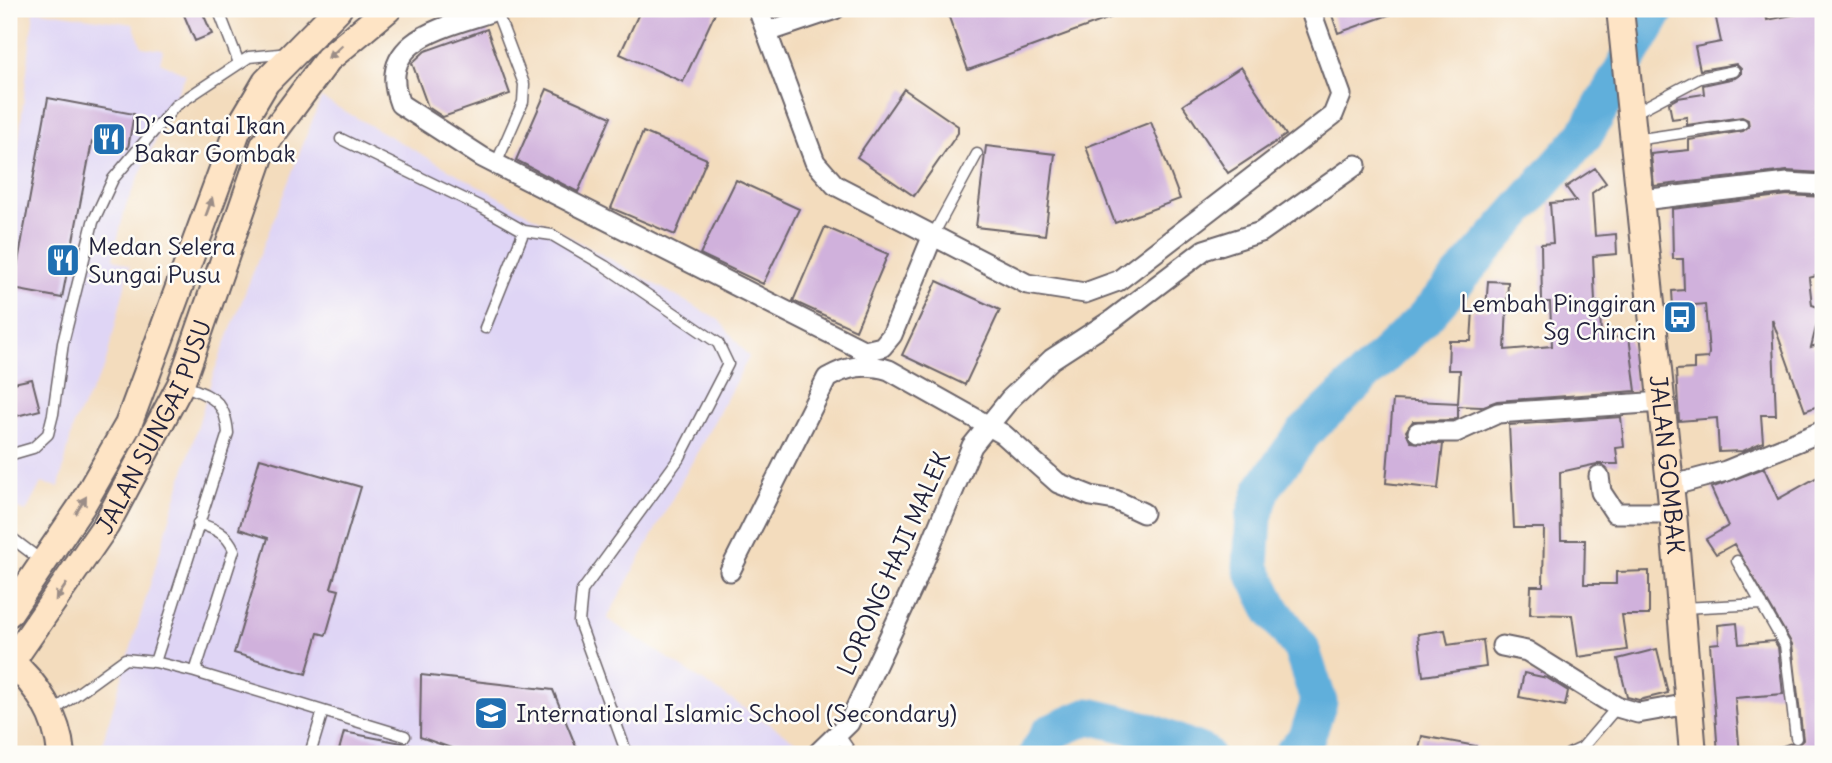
<svg xmlns="http://www.w3.org/2000/svg" width="1832" height="763" font-family="Delius,sans-serif">
<rect width="100%" height="100%" fill="#fdfcf7"/>
<filter id="ink" filterUnits="userSpaceOnUse"><feTurbulence type="fractalNoise" baseFrequency=".0143" numOctaves="2"/><feDisplacementMap in="SourceGraphic" scale="14" xChannelSelector="R" yChannelSelector="G"/><feConvolveMatrix kernelMatrix="1 2 1 2 8 2 1 2 1" color-interpolation-filters="sRGB"/></filter>
<filter id="wash" filterUnits="userSpaceOnUse"><feTurbulence type="fractalNoise" baseFrequency=".00686" numOctaves="4" result="noise"/><feDisplacementMap in="SourceGraphic" scale="28" xChannelSelector="R" yChannelSelector="G"/><feGaussianBlur stdDeviation="1.57" result="paint"/><feColorMatrix in="noise" values="0 0 0 0 0 0 0 0 0 0 0 0 0 0 0 0 0 1.4 0 .05"/><feComposite in="paint" operator="in"/></filter>
<g filter="url(#wash)">
<rect width="100%" height="100%" fill="#f3dcbd"/>
<path fill="#dfd5f5" d="M34,10L133,24L142,47L163,50L160,62L186,74L126,205L113,258L130,266L105,366L74,423L59,487L41,483L26,512L9,506V226Z
M321,98L719,320L749,357L607,619L800,744L778,754H99L213,375Z"/>
<g fill="none" stroke-linecap="round" stroke-linejoin="round">
<path stroke="#61afdb" stroke-width="37" d="M1037,754L1049,733L1089,716L1143,729L1205,754
M1292,754L1307,737L1319,702L1301,648L1273,611L1251,567L1254,517L1263,488L1303,434L1421,321L1585,135L1657,9"/>
</g>
<g id="blocks">
<path fill="#d0b1dc" d="M201,9L212,34L195,41L184,15Z
M641,9H717L683,82L620,54Z
M946,9H1128L1129,11L968,70Z
M1330,9H1400V11L1338,33Z
M1714,9H1765L1767,20L1823,9V173L1787,171L1654,186L1651,154L1689,150V140L1743,131L1749,126L1748,120L1742,117L1687,125V117L1672,119L1669,103L1678,98L1704,94L1703,85L1735,78L1741,74V69L1736,64L1700,70L1695,47L1721,42Z
M487,29L510,94L443,117L428,107L412,63L425,51Z
M1241,67L1286,135L1228,173L1183,105Z
M547,89L611,117L578,192L516,160Z
M904,89L958,126V133L914,196L857,157Z
M48,98L134,114L128,148L92,142L62,298L13,289Z
M1151,122L1180,199L1115,223L1086,147Z
M643,132L707,159L675,235L611,208Z
M986,146L1055,154L1045,235L976,227Z
M1595,168L1606,183L1592,193L1595,236L1616,234L1617,254L1593,256L1595,302H1600L1601,339L1629,336L1636,391L1497,401L1481,407L1458,406V418L1453,420L1413,421L1406,431L1411,442L1443,444L1438,489L1386,483L1393,400L1458,403L1460,370H1448L1449,341H1471L1473,310H1486L1488,281L1508,282L1505,350L1552,346L1550,302H1542L1541,244L1553,243L1550,203L1576,201L1566,187Z
M736,180L799,209L763,284L700,254Z
M1788,195L1823,197V274L1809,278L1812,305L1821,308L1811,347L1823,343V404L1805,411L1772,319L1776,415H1761L1763,442L1743,451L1719,452L1717,418L1679,421L1676,370L1694,369V359L1708,358L1709,353L1705,304L1673,307L1672,291L1684,290L1683,259H1673L1672,209Z
M825,227L888,254L856,330L793,301Z
M937,281L1000,310L965,385L902,355Z
M32,379L40,410L9,418V384Z
M1621,417L1624,447L1616,448L1618,464H1597L1560,472L1561,540H1585L1584,584H1616V572L1649,571V615H1622L1627,650L1578,657L1572,615L1530,614L1531,586H1543L1544,528H1514L1509,425Z
M260,458L361,487L331,588L339,590L326,635L318,633L306,674L234,653L268,538L239,529Z
M1764,468L1778,499L1823,474V754H1767L1766,752L1791,743L1798,745L1803,740L1792,644L1734,544L1716,554L1706,539L1728,526L1711,488Z
M1737,623L1739,644L1774,641L1778,647L1783,694L1735,698L1740,754H1718L1710,644L1719,643L1718,625Z
M1445,630L1448,645L1483,640L1486,667L1423,676L1418,634Z
M1657,649L1668,693L1639,700L1627,697L1618,659Z
M1524,673L1547,678L1568,691L1565,706L1519,697Z
M421,675L553,690L579,754H468L420,737Z
M344,732L418,746L417,754H338Z
M1422,736L1476,746L1475,754H1418Z"/>
</g>
</g>
<g filter="url(#ink)">
<use href="#blocks" fill-opacity="0" stroke="#6b6368" stroke-width="2"/>
<g fill="none" stroke-linecap="round" stroke-linejoin="round">
<g stroke="#6b6368" stroke-width="13">
<path id="lane" d="M218,9L239,63
M1632,114L1700,78L1734,71
M341,139L483,208L524,231L552,235L605,266L718,343L728,364L680,457L582,591L579,622L627,754
M1635,140L1742,124
M496,164L523,102L524,84L496,10
M933,235L977,154
M485,328L524,231
M9,455L33,448L48,434L53,414L63,343L93,222L113,179L175,106L249,57L289,53
M9,536L42,561
M1737,561L1785,645L1796,738
M1682,608L1762,604
M155,662L195,672L234,550C227,533 215,529 198,523
M195,672L405,736
M52,712L125,659L155,662L228,433C225,398 211,397 181,384
M839,735L852,754
M310,754L323,711
M1569,754L1582,748L1617,707"/>
</g>
<g stroke="#6b6368" stroke-width="23">
<path id="street" d="M499,9C451,27 374,36 400,104L482,157L865,351L882,347L892,335L933,235
M758,9L815,162L835,185L1027,284L1085,293L1118,281L1333,115L1341,95L1310,9
M767,32L835,9
M1642,200L1788,183L1823,185
M1418,432H1456L1498,413L1662,402
M1599,476L1601,492L1615,513H1673
M1670,486L1726,471L1823,431
M730,571L827,378C848,366 866,363 889,370L1003,434L1058,483L1091,496L1115,500L1143,513
M1502,646L1527,651L1617,707L1638,713L1689,704
M817,754L849,723L916,580L972,446L1010,399L1052,359L1112,320L1204,250L1261,232L1356,165"/>
</g>
<g stroke="#6b6368" stroke-width="30">
<g id="secondary">
<path id="s1" d="M1620,9L1673,513L1693,754"/>
<path d="M9,613L81,507L128,425L237,131L266,82L338,9"/>
<path d="M9,660C37,684 58,717 61,754"/>
<path id="s2" d="M9,665L106,525L181,384L264,145L328,59L388,9"/>
</g>
</g>
<use href="#lane" stroke="#fff" stroke-width="10"/>
<use href="#street" stroke="#fff" stroke-width="19"/>
<use href="#secondary" stroke="#fee4c5" stroke-width="26"/>
</g>
<defs><path id="oneway-solid" d="M-6-.8H1V-3.2L6.5 0L1 3.2V.8H-6Z" transform="scale(1.75)"/></defs>
<g fill="#9b8d87">
<use href="#oneway-solid" transform="translate(335 52) rotate(137)"/>
<use href="#oneway-solid" transform="translate(209 207) rotate(-70)"/>
<use href="#oneway-solid" transform="translate(81 505) rotate(-58)"/>
<use href="#oneway-solid" transform="translate(61 592) rotate(124)"/>
</g>
</g>
<defs>
<g id="restaurant-square" transform="scale(1.75)"><rect x="-9" y="-9" width="18" height="18" rx="4" fill="#1f6fb2" stroke="#fdfcf7"/><path d="M-5-6h1v4h1v-4h1v4h1v-4h1v5L-1.5 .5V6h-2V.5L-5-1ZM5-6V6H3V1.5H1.5Q1.5-4 5-6Z" fill="#fff"/></g>
<g id="bus-square" transform="scale(1.75)"><rect x="-9" y="-9" width="18" height="18" rx="4" fill="#1f6fb2" stroke="#fdfcf7"/><path d="M-5-6H5V4H4V6H2V4H-2V6H-4V4H-5ZM-3.5-4V0h7V-4ZM-3.5 1.2v1.5H-2V1.2ZM2 1.2v1.5H3.5V1.2Z" fill="#fff"/></g>
<g id="school-square" transform="scale(1.75)"><rect x="-9" y="-9" width="18" height="18" rx="4" fill="#1f6fb2" stroke="#fdfcf7"/><path d="M0-5L7-2L0 1L-7-2ZM-4 1L0 2.5L4 1V4Q0 6-4 4Z" fill="#fff"/></g>
</defs>
<g fill-rule="evenodd">
<use href="#restaurant-square" x="109" y="139"/>
<use href="#restaurant-square" x="63" y="260"/>
<use href="#bus-square" x="1680" y="317"/>
<use href="#school-square" x="491" y="713"/>
</g>
<g text-anchor="middle" dominant-baseline="central" stroke-width="5" stroke-linejoin="round" paint-order="stroke">
<g font-size="24" fill="#22223b" stroke="#fdfcf7" text-anchor="start">
<text x="134" y="125">D’ Santai Ikan<tspan x="134" dy="28">Bakar Gombak</tspan></text>
<text x="88" y="246">Medan Selera<tspan x="88" dy="28">Sungai Pusu</tspan></text>
<text x="1656" y="303" text-anchor="end">Lembah Pinggiran<tspan x="1656" dy="28">Sg Chincin</tspan></text>
<text x="516" y="713">International Islamic School (Secondary)</text>
</g>
<g font-size="24" fill="#22223b" stroke="#fdfcf7">
<text stroke="none"><textPath href="#s2" startOffset="280">JALAN SUNGAI PUSU</textPath></text>
<text stroke="none"><textPath href="#s1" startOffset="458">JALAN GOMBAK</textPath></text>
<text transform="translate(893 563) rotate(-66)">LORONG HAJI MALEK</text>
</g>
</g>
<rect width="1832" height="763" fill="none" stroke="#fdfcf7" stroke-width="35"/>
</svg>
